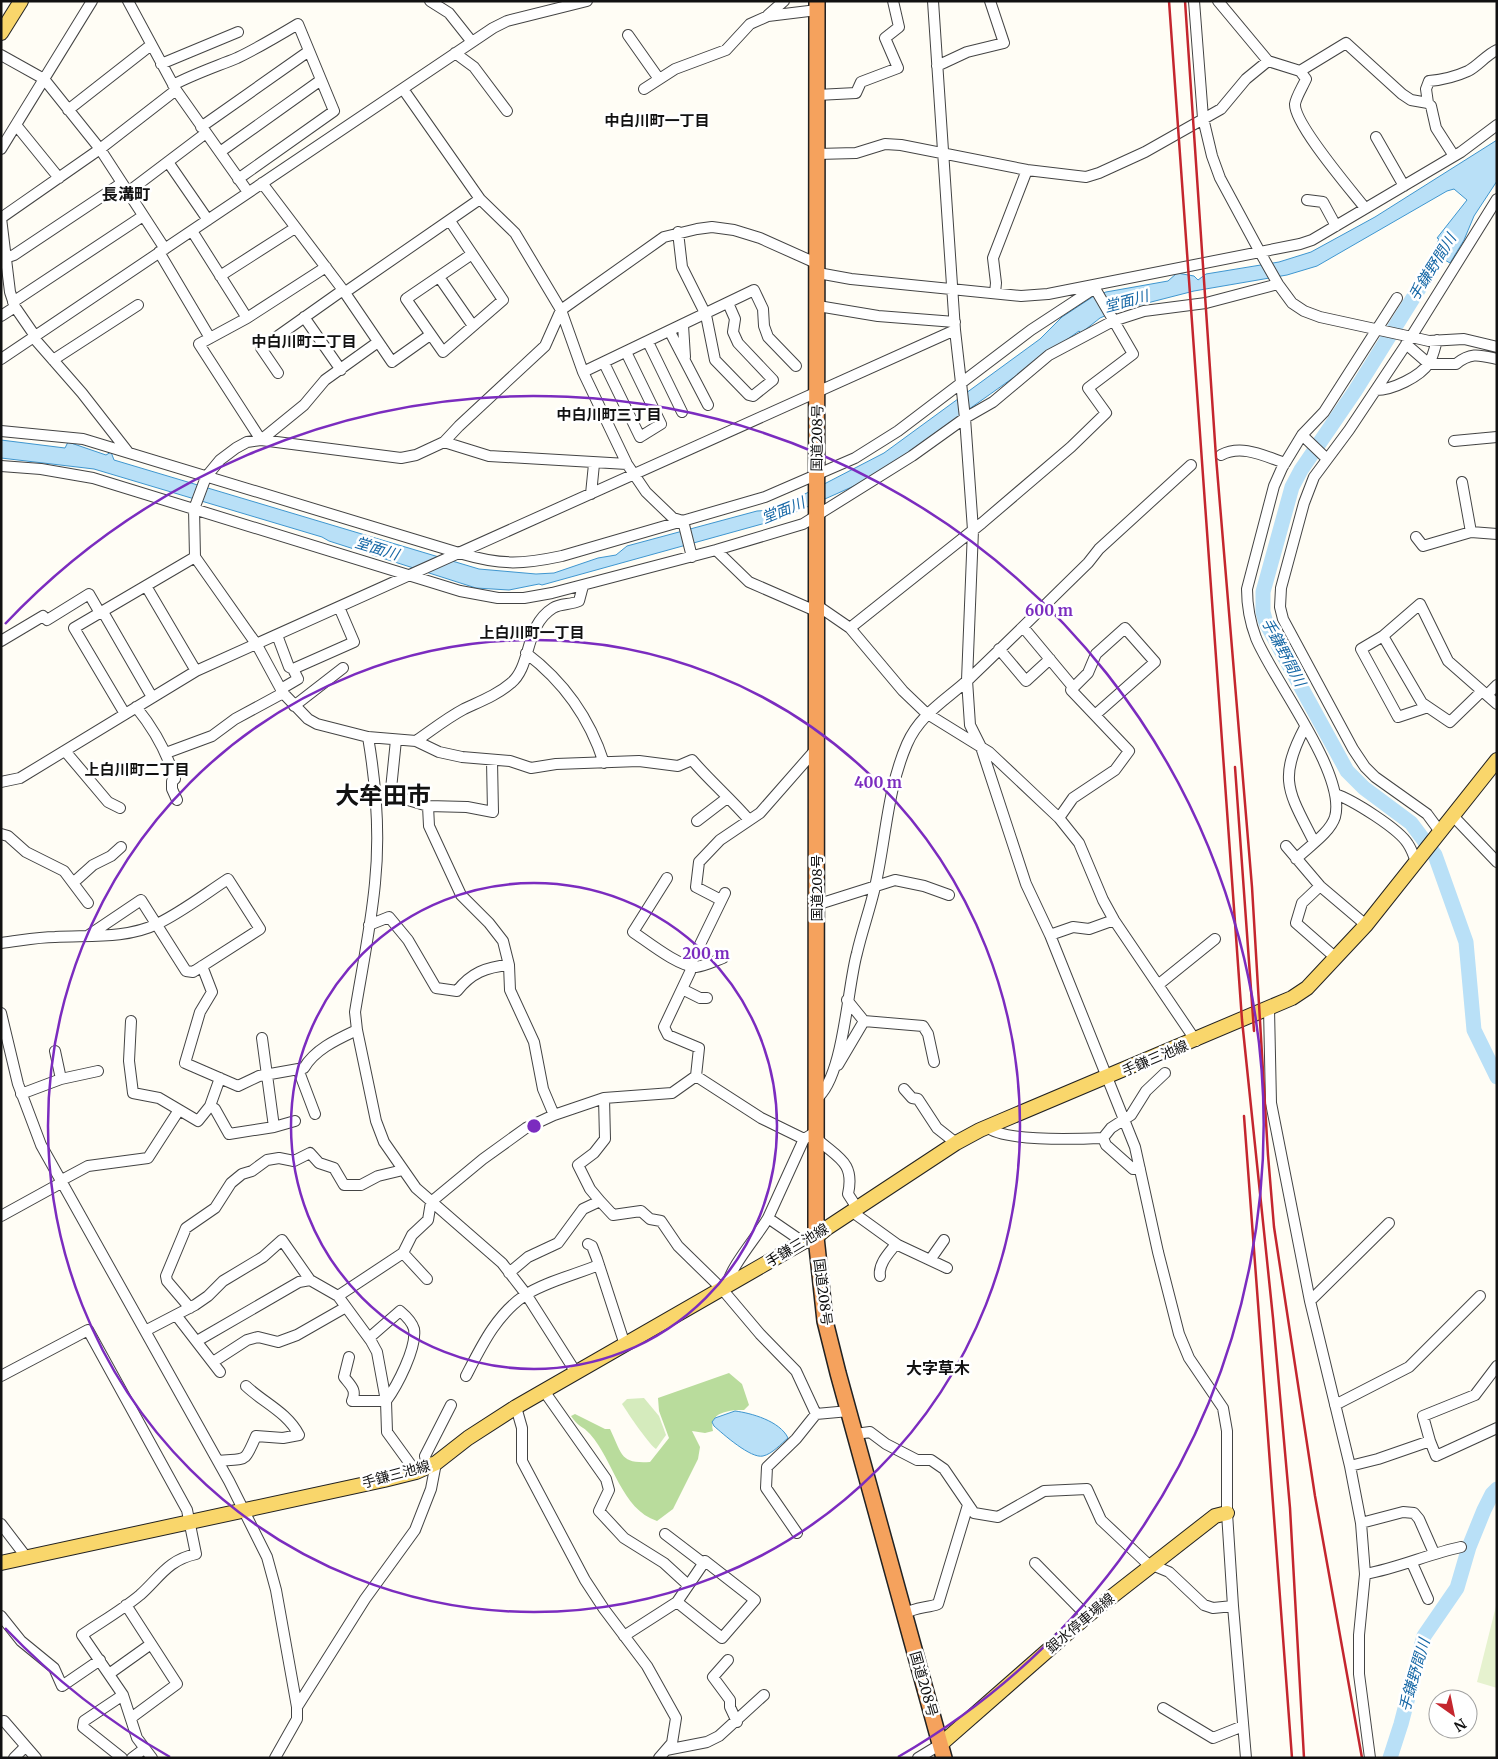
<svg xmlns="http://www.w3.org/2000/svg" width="1498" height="1759" font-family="Merriweather,'Noto Sans JP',serif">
<rect width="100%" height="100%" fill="#fffdf5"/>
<path fill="#d5ebbd" d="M644,1398L659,1416L666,1435L656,1449C650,1446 627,1412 622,1404L627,1399Z"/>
<path fill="#b9dc9c" d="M729,1373L742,1384L749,1405L744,1410C729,1410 708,1412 713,1431L705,1433L692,1431L700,1447L698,1459L673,1509L657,1521C621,1509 614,1461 590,1434C583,1426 578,1427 571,1416L575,1414L605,1429H610C622,1454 620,1464 650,1462L669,1438L659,1411L658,1398Z"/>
<path fill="#e6f2cf" d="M1497,1602V1688L1477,1682Z"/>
<path fill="#b9e0f7" stroke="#3f96cf" d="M1497,140V181L1474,216L1464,240L1450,263L1433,253L1439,239L1437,238L1467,200L1454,189L1447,191L1317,266L1287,275L1194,291L1116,311L1100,318L1081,333L1079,331L882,471L854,486L780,519L542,585L539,584L509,590L476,588L329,541L322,537L94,469L1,458V440L65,448L68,442L106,455L111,452L114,460L479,569L536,574L554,573L598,558L616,555L627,546L757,511L774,510L884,453L1040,339L1062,317L1094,296L1106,292L1168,281L1177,273L1194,276L1198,280L1206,274L1279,262L1311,252L1375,217Z
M735,1411C751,1413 780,1421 788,1438C781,1444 772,1454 763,1456C751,1459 723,1434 714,1426L712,1422L715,1418Z"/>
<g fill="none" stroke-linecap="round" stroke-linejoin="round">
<path stroke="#b9e0f7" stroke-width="15" d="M1450,239L1355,391L1301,470L1292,487L1263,592V612L1266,623L1347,771L1364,788L1411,823L1435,855L1466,942L1474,1030L1497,1077
M1390,1758L1401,1724L1424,1636L1457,1588L1469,1547L1484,1510L1492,1494L1497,1489"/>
<g stroke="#444" stroke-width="12">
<path id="minor" d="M128,1L176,90L248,192
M430,1L449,13L472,42
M933,1L955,330L965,418L973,530L967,680L970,725L981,747L1026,884L1050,935L1135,1147L1158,1252L1179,1334L1189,1358L1223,1408L1227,1431V1513L1233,1606L1246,1758
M1194,1L1203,118L1212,156L1220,178L1261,254L1278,284L1292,303L1304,311L1320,317L1407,336L1429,341L1464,339L1497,347
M1218,1L1268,61L1300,71L1306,79C1303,86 1296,97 1295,104C1294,124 1351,190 1365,208
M768,15L784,1
M628,35L659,79
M455,53L474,67L507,111
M1,55L44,79L100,149L165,249
M161,64L238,32
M937,66L967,52L1004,43L990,1
M1300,71L1346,43L1402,94L1411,100L1428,103
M173,85C194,74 215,67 237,58C258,48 278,36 298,24L334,111L238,179
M403,89L480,199L515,233L561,310L583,372L627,464L646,492L673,518L683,521
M644,89L675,69L726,50L750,24L768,16L817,10
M817,95L856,93L861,82L898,68L885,38L899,27L893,1
M68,110L151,45
M16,125L59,178
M201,127L309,51
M1376,137L1404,186
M1,149L92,1
M220,152L321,80
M817,154L856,153L885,144L901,145L1027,170L1086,177L1099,173L1145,152L1221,109L1246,79L1268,61
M1454,156L1436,128L1431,106L1428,103L1426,89L1429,81C1441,80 1457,76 1468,71C1478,66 1486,55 1497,50
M168,162L208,220
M262,183L343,290L392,362L430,335
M128,192L206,133
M1307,200L1323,202L1336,226
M1,218L100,149L176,90
M1,218L10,292L15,307L35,336
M450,221L503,300L443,352L406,299L472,254
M192,231L247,318
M678,232L682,267L706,315L715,360L749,395L753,396L773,380L738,343L733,332L735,319L728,303
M159,252L210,338
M5,258L14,255L122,183
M818,273L851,279L1021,296L1048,294L1300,244L1312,240L1461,152L1497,125
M220,276L295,228
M439,277L473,326
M344,293L480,199
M995,293L996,283L993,258L1027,170
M13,302L143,216
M818,306L878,316L955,322
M1,316L15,307
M304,317L341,370
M683,325L685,357
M670,332L708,405
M33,337L82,393L128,452
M648,342L682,412
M1406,344L1429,364H1456C1471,352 1479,355 1497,359
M1,359L493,28L507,21L587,1
M53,360L138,305
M604,363L640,437L661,424L626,352
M583,372L754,290L763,309L764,326L768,337L796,366
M278,373L261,348L343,290
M1376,390C1392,390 1420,377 1429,363C1433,357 1435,347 1437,340
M1,431L83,439L459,553C500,565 520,565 562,556L765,497L855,458L898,431L1031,330L1095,288
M1302,435L1327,459
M261,440L199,344L247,318L326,267
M261,440L304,405L325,380L378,342
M1454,441L1497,437
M444,442L489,456L627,464
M1221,455C1242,444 1264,456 1285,463
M1,466L41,469L93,478L460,591L498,598H524L552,593L716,550L803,524L912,456L965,418L993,402L1049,355L1113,321L1144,311L1206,303L1278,284
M1462,482L1471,532
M591,494L594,464
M683,521L692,557
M1416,537L1423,546L1471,532L1497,534
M716,550L749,582L818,612
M146,586L196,671
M818,606L850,628L903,691L926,713L989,752L1059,818L1079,843L1103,900L1114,920L1196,1041
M103,612L152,697
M1023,627L1073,687
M850,628L982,523L1071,447L1106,413L1088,388L1133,354L1093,285
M277,635L289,667L293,669
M1383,636L1422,703L1450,722L1482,691
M1,641L43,616L47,620L89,594L100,613
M999,649L1026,681L1050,659
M526,653C563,681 590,719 604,763
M281,689L298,679L293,669L354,642L339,607
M1487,695L1497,685
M294,706L343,668
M136,707C154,729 167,752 175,779L172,781V789L177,800
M1428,707L1398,717L1361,649L1383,636L1420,604L1448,661L1497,704
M125,714L74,628L195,557
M1305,727C1277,780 1289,792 1314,842
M368,737C376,784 380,835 375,883C371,926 362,969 355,1012L357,1030L376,1121L384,1142L416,1188L502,1263L526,1294L575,1371
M396,740L391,789L398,797L428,806L429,826L461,895L489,923L503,941L509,965L510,990L534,1042L543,1089L554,1115
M416,741C432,730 447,718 464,709C481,701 497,695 511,683C532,666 524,626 553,608C561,603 571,605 579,601L583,586
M65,751L108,802L120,808
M166,753L212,736L235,719L283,693
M1,782L20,778L196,671L955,330
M1335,794C1353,800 1399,829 1408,844C1412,850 1414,856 1416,862
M428,806L467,807L493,812L492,761
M1454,817L1497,862
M1059,818L1073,798L1115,770L1129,751L1071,690L1088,673L1096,654L1125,628L1155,662L1095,715
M749,820C731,799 710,781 692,760L678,766L639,761L556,764L531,768L510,761L462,757L439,752L416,741L368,737L317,724L308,719L283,693L257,645L195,557L194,509L206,477L220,460L236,448L247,442L261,440L401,458L416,455L444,442L459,426L545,346L561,310L664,237L697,229L712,227L734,230L760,238L818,264
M697,821L727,798
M1441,833L1427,814L1375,777L1365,767L1353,749L1283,619L1280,607L1281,588L1304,503L1314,477L1349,430L1411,337L1497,199
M1,834L8,836L26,852L64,871L88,903
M1286,846L1320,886L1366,925
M1296,859C1308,847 1330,833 1335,817C1347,774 1273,680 1256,638C1250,622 1247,606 1247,589L1274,486L1282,468L1302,435L1324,412L1397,298
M667,878L633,932C648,942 679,967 696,967C705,966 715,961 723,958
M73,883L93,865L111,856L121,847
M1320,886L1302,903L1296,923L1336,958
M721,900L696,887L699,862L720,840L760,813L817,748
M816,905L895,880L924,886L949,895
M369,925L389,917L408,940L436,988L457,991C471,973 486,967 509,965
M1050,935L1073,927L1089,929L1114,920
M1,943C19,941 37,937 55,937C88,935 126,939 157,924C182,912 205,894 228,879L260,929L193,972L186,971L141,900L89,935
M202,966L212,992L200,1012L185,1063L238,1086L259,1076L304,1068C315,1049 338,1039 357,1030
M1158,985L1215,939
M682,989L700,998H707
M847,1000L864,1021L923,1026L928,1034L934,1062
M1269,1009L1271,1103L1310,1301L1350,1466L1361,1523L1365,1574L1359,1635V1674L1370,1758
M1,1013L18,1084L41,1145L229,1481L267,1557L276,1590L297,1707V1719L275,1758
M131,1021L129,1061L133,1093L159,1098L198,1121L210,1106L215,1109L229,1134L274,1127L295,1121
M262,1038L274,1127
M55,1051L61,1079
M838,1065L864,1021
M298,1069L315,1114
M696,1076L761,1118L804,1139
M904,1089L912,1098L918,1099L937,1128L956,1143
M21,1094L61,1079L98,1071
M816,1099C844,1078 847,988 857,953C862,931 870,909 875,887C886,839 887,790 907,744C920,714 946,700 969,679C1009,641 1048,602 1088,563L1099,549L1191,465
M210,1106L220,1078
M987,1127C1004,1142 1079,1139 1103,1138
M817,1139C838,1158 855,1162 848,1194L857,1208
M1140,1169H1133L1106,1145L1103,1138L1111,1128L1131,1115L1146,1091L1165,1073
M60,1181L88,1166L148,1158L179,1110
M600,1201L613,1215L641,1211L650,1219L661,1221L678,1246L722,1289L760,1334L796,1371L816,1414L796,1439L767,1467L766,1488L797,1533
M851,1211L898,1245L947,1268
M1,1216L61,1183
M803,1242L768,1218L804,1139L817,1131
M588,1244L592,1246L597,1259L625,1345
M403,1253L427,1279
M930,1260L944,1240
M509,1273L528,1257L558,1243L583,1209L600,1201L590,1189L578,1165L594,1153L605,1139L604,1098
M880,1276C878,1264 889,1253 896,1244
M727,1286C730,1267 757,1237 768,1218
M338,1296L403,1253L412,1235L428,1220L431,1202L483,1159L526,1128L554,1115L604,1098L672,1093L696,1076L699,1048L668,1035L664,1027L690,972L691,963L725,893
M1310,1301L1389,1223
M190,1308L167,1281L166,1276L186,1228L215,1208L231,1183L242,1174L252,1171L267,1160L279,1158L294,1161L310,1153L319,1163L334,1168L344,1185H361L378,1176L403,1170
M176,1315L220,1372
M145,1331L195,1305L208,1296L223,1281L263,1257L282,1240L310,1280L338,1296L371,1341L377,1352L386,1401L387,1432L416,1472
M197,1341L299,1282L310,1280
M349,1357L344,1377C351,1386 357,1390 352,1401H386C397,1386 417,1348 414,1329C412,1322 406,1316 400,1311L369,1338
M213,1362L247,1340L258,1337L278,1342L297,1335L346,1307
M1,1376L88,1330L187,1510L196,1554C168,1560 160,1577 140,1595C122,1610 101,1622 82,1635L123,1695L137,1738L152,1758
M466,1376C481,1347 496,1315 524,1296C542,1283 577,1274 599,1265
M544,1391L606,1479L609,1490L599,1511L624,1538L664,1563L688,1585
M1335,1405L1409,1367L1480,1296
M516,1407L522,1428V1461L585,1580L604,1609L647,1666L676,1718L672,1743L659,1758
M816,1414L849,1411
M856,1434L870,1432L886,1444L917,1460H931L944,1469L974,1513L998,1517L1044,1491L1087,1489L1101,1520L1150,1566
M1430,1441L1423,1416L1475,1395L1497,1366
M218,1461C247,1458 244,1464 256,1436L283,1438L299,1435C287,1412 264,1403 246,1386
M1350,1466L1378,1459L1430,1441L1436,1456L1497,1428
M427,1467L425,1456L451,1405
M1361,1523L1403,1512L1414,1513L1419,1519L1434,1553
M1,1524L27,1558
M665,1534L703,1563
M705,1561L755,1600L722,1638L677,1602Z
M1035,1563L1087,1616
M1412,1563L1428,1599
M1152,1565L1169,1572L1204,1605L1213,1608L1233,1606
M1365,1574C1399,1568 1428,1554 1461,1547
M126,1605L177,1684L131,1718
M905,1614C914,1607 928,1608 938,1604L968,1505
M1,1616L21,1641L54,1668L62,1686L100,1660
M624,1636L677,1602
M728,1660L713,1677L730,1700V1707L737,1722
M109,1674L151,1644
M297,1707L365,1599L415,1530L431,1489L436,1463
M1163,1708L1213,1738L1243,1726
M4,1721L36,1758
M666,1750L707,1742L719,1736L764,1695
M14,1758L25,1747
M122,1758L83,1727L84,1721L123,1695
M132,1758L144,1749
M918,1758L941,1744"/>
</g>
<g stroke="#222" stroke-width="16">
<path id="major" d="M1,33L21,1
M1,1563L384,1480L416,1472L436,1463L468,1438L516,1407L803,1242L816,1237L827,1228L956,1143L980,1130L1292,998L1307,988L1366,925L1497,760
M941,1744L1087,1616L1215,1516L1227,1513"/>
</g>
<g stroke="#222" stroke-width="18">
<path id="highway" d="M817,1L816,1237L825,1321L838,1373L944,1758"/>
</g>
<use href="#minor" stroke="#fff" stroke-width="10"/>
<use href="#major" stroke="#f9d66b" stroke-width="14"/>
<use href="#highway" stroke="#f5a25d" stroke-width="15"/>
<path stroke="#c4262e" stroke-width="2.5" d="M1169,1L1242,1020L1273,1318L1290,1508L1304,1758
M1185,1L1216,457L1252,887L1268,1155L1274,1227L1315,1496L1362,1758
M1235,767L1254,1031
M1244,1116L1292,1758"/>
</g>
<g fill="none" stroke="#7b2cbf" stroke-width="2.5">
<circle cx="534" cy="1126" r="243"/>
<circle cx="534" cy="1126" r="486"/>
<path d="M170 1757A729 729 0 0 1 5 1628M5 624A729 729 0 1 1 898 1757"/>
</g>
<g text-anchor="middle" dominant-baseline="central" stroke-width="5" stroke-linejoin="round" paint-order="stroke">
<g font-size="14" fill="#111" stroke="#fff">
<text transform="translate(817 438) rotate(-89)">国道208号</text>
<text transform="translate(817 888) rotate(-90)">国道208号</text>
<text transform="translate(1155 1058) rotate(-23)">手鎌三池線</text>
<text transform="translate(797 1245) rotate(-31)">手鎌三池線</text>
<text transform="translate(823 1292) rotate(83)">国道208号</text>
<text transform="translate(396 1474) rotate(-15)">手鎌三池線</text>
<text transform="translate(1080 1623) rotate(-40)">銀水停車場線</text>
<text transform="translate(924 1684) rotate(74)">国道208号</text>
</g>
<g font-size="15" font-weight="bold" fill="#111" stroke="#fff">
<text x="657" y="120">中白川町一丁目</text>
<text x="304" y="341">中白川町二丁目</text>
<text x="609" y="414">中白川町三丁目</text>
<text x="532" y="632">上白川町一丁目</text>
<text x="137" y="769">上白川町二丁目</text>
</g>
<g font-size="15" font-style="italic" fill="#1768a6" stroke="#fff">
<text transform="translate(1432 267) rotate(-58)">手鎌野間川</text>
<text transform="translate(1126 301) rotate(-15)">堂面川</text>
<text transform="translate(783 510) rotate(-22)">堂面川</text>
<text transform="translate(377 548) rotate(17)">堂面川</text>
<text transform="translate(1284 652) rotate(62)">手鎌野間川</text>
<text transform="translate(1414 1675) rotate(-74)">手鎌野間川</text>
</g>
<g font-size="16" font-weight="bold" fill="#111" stroke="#fff">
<text x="126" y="194">長溝町</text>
<text x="938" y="1368">大字草木</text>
</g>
<g font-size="24" font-weight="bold" fill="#111" stroke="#fff">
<text x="383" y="795">大牟田市</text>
</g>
</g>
<circle cx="534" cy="1126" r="8" fill="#7b2cbf" stroke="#fff" stroke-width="2.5"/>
<g font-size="15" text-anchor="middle" font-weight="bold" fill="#7b2cbf" stroke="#fff" stroke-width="5" stroke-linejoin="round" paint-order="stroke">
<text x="1049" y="616">600 m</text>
<text x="878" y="788">400 m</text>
<text x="706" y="959">200 m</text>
</g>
<rect width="1498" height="1759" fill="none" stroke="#111111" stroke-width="5"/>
<g transform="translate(1453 1714) rotate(147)"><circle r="24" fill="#ffffff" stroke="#a0a0a0"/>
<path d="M0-4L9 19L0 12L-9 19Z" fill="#c4262e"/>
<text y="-8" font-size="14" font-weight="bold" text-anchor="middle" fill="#111111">N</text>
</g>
</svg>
